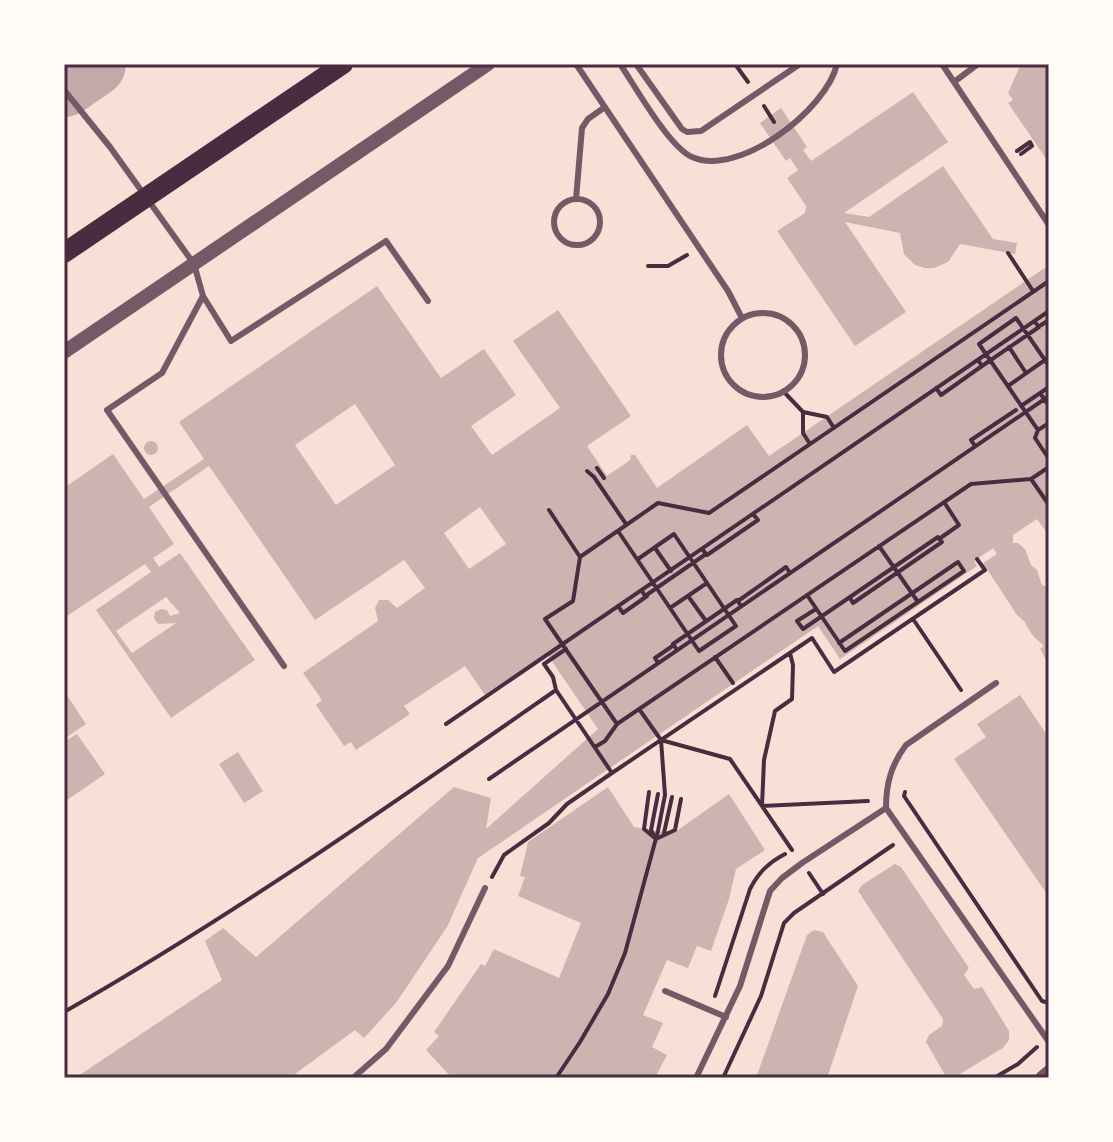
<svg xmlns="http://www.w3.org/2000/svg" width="1113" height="1142" font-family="'Fira Sans',sans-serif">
<rect width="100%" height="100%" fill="#f7e1d7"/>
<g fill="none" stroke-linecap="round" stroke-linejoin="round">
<path stroke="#c3aaaa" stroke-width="66" d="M64,84L93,64"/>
</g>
<path fill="#ccb4b1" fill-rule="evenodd" d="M1021,64H1049V163L1008,103L1013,100L1008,93Z
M913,92L948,142L844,213L869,217L943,166L993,239L1017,243L1015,254L960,244L948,262L934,268H925L915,265L904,254L900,233L845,222L906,312L855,346L777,231L805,213L806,206L787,178L798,170L790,158L786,161L760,123L781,108L807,147L803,150L811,161Z
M1049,265V536L1037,519L1013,535V543H1018L1025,549L1031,565L1037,570L1042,585L1049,588V665L1040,649L1044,646L1033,636L1024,621L1017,615L983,563L997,554L993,548L974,561L977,566L840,659L818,626L478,858L447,927L396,1003L364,1038L355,1030L295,1074L297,1078H75L222,980L205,941L223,928L256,957L454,787L491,798L486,829L598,729L547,654L485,695L465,666L404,706L410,714L356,750L351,742L344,746L316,705L322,700L303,673L378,621L375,608L379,600H388L397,608L425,588L404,560L315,620L209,466L149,507L174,544L153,558L159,567L180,553L255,660L171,718L96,610L151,572L145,564L64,618V488L113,454L144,499L204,459L179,422L377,286L441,378L484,349L516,395L471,426L492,455L560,408L513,341L558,310L631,416L587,446L607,476L630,460L631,455H635L657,488L747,425L769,456ZM355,404L395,465L336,505L295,445ZM480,507L506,544L469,569L444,533ZM166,597L180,613L170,616L167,610L161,609L155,612L154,618L158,624L176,623L132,653L116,631Z
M144 448a7 7 0 1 1 14 0a7 7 0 1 1-14 0Z
M64,691L86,724L64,739Z
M1020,695L1049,738V897L954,759L986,737L977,724Z
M77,734L105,774L64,802V742Z
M238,752L263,791L244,803L219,764Z
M608,787L634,827L664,832L678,830L729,794L765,850L736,869L729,899L711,951L697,946L688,968L667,960L643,1015L663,1023L652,1047L667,1055L655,1078H452L426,1050L439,1036L434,1032L481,964L485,966L494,949L559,978L581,923L518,896L525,877L520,876L528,842Z
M895,864L901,867L969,968L964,975L974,989L982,987L1009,1031V1040L1003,1048L953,1078L945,1075L926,1042L929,1035L942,1026L943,1019L858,891L862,885Z
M814,930L823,932L858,986L827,1078H756L807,935Z"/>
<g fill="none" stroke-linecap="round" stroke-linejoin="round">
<path stroke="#4a2c40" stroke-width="4" d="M735,64L748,82
M764,106L774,122
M1017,151L1030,142L1032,146L1021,154
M1008,253L1033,291
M648,266H668L687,255
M1049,281L709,513L658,503L580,557L573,601L545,619L617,724L971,484L1031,479L1049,467
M1038,327L1049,320
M1009,347L1026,373
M978,360L982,366L1039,327L1034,321
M1049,366L1016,318L979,344L1038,430L1049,423
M1008,386L1045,360
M936,388L941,395L982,366
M784,392L803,412
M1040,393L1049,406
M1021,406L1049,387
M1038,430L1035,438L1049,459
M810,444L803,433V412L827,417L834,428
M975,446L971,440L1016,410
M597,468L604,478
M587,471L594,477L626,524
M1031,479L1049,505
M549,510L580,557
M618,531L699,651L736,626L674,534L638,559
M939,539L959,525L944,502
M879,546L918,602
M655,548L671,571
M707,555L758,520L753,514
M642,591L645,596L706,554L703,550
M807,595L845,651L964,571L958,562L839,643
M688,596L706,621
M738,601L786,567L790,573
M618,606L623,613L647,596
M670,608L707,583
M816,609L797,621L803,629L938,537L942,542L853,603L850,598
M913,619L961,690
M677,650L673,644L737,600L741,606
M790,653L793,665L792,699L775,711L764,760L762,806L868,801
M715,657L733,683
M658,663L655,658L674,645
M556,690L553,677L544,664L566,649
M446,724L1049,311
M661,740L730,759L792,850
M595,747L605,741L617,724
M489,779L1049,396
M649,792L644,829L656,839
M905,792L904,796L1042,1001L1049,1003
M664,833L672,797
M653,834L651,830L658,794
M656,839L675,830L681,799
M809,873L823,894
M492,877L504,855L549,823L567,804L612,773
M715,996L750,889C758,873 768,863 785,854
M64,1012C234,915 395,802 556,690L612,773L812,638L834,672L985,570L977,559
M556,1078L580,1042L608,994L625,953L658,831L665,795L661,740L639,709
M723,1078L761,996L784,923L794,913L893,845
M994,1078L1018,1064L1037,1047"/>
<path stroke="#755966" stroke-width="6" d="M576,64L728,291L742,318
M620,64C635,86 669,147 692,157C739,178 827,109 837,64
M636,64L682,129L687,132L701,131L800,64
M942,64L1049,225
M954,82L978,64
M64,90L110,147L194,264L203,296L231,341L386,241L428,301
M576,199L582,128L588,119L605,107
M554 222a23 23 0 1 1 46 0a23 23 0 1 1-46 0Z
M203,296L162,373L107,410L284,666
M721 355a42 42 0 1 1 84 0a42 42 0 1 1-84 0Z
M996,683L906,745C891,765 886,784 886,808L1049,1042
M665,991L726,1017
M353,1078L386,1049L448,966L485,888
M696,1078L740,986L770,891L782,878L802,863L886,808"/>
<path stroke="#755966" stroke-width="14" d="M64,352L488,64
M1042,1078L1049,1072"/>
<path stroke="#4a2c40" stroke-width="20" d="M64,253L343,64"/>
</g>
<rect width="1113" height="1142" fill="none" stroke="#fffaf5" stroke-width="132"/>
<rect x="66" y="66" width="981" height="1010" fill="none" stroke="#4a2c40" stroke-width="3"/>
</svg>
